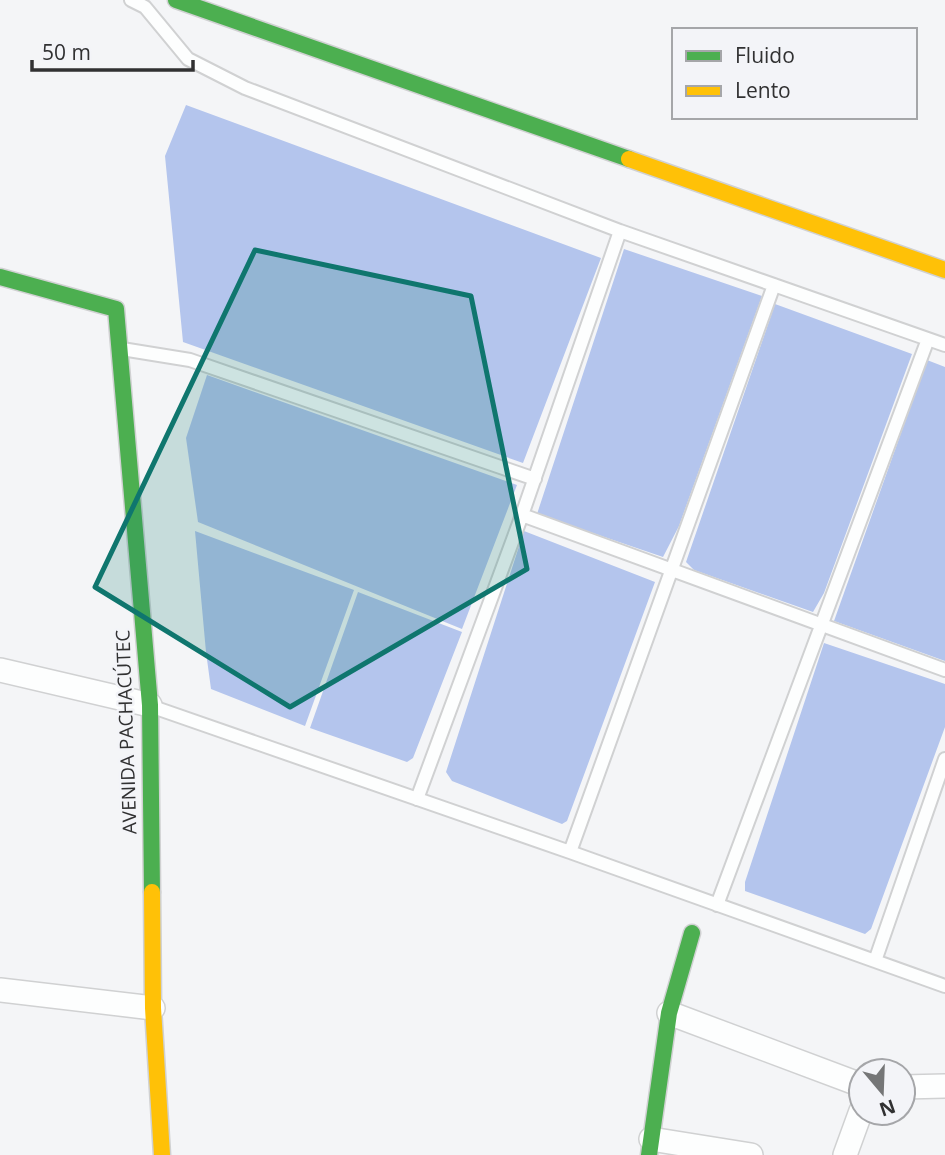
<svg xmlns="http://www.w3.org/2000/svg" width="945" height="1155" font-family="'Open Sans',sans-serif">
<rect width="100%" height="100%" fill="#f4f5f7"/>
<path fill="#b4c5ed" d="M186,105L601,258L523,463L183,342L165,156Z
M624,249L762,296L679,526L663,557L537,514Z
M775,304L912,354L824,593L813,612L694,570L686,562Z
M927,360L945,367V661L834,621Z
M207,375L517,485L462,629L198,522L186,438Z
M195,531L354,590L305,726L211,689L206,652Z
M524,531L655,582L567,821L562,824L452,781L446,772Z
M358,592L462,632L413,758L407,762L310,728Z
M824,643L945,684V727L871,929L865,934L745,891V882Z"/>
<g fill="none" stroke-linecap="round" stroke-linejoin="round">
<g stroke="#d0d1d2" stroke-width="16">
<path id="lane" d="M131,0L145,7L188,59L245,88L620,231L945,345
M122,349L190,360L535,479
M522,515L945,670
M153,707L570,852L945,986
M417,799L522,515L620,231
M570,852L774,285
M717,905L928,339
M875,961L945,759"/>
</g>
<g stroke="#d0d1d2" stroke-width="26">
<path id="street" d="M0,670L150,705
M0,990L153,1008
M669,1013L861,1085
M903,1087L945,1086
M651,1139L751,1155
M845,1155L861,1111"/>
</g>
<g stroke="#d0d1d2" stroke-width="19">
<path id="fast" d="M176,0L629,159
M0,277L116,309L150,705L152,892
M649,1155L669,1013L692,933"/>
</g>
<g stroke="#d0d1d2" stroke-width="19">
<path id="slow" d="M629,159L945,270
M152,892L153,1008L162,1155"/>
</g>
<use href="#lane" stroke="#fdfefe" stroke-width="12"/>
<use href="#street" stroke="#fdfefe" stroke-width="23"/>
<use href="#fast" stroke="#4caf50" stroke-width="16"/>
<use href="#slow" stroke="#ffc107" stroke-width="16"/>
</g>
<path fill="#0f766e" fill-opacity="0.2" stroke="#0f766e" stroke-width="5" stroke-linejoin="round" d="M255,250L471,296L527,569L290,707L95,587Z"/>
<g text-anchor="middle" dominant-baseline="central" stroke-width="5" stroke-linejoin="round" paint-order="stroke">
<g font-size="19" fill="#313132" stroke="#f3f4f8">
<text transform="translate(126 732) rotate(-92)">AVENIDA PACHACÚTEC</text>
</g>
</g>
<rect x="672" y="28" width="245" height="91" fill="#f3f4f8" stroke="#a5a6a9" stroke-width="2"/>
<rect x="686" y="51" width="35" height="10" fill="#4caf50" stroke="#a5a6a9" stroke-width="2"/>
<text x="735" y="63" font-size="21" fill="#313132">Fluido</text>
<rect x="686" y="86" width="35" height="10" fill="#ffc107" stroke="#a5a6a9" stroke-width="2"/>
<text x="735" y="98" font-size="21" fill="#313132">Lento</text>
<g transform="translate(882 1092) rotate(161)"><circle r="33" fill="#f3f4f8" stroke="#a5a6a9" stroke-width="2"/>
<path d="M0-5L12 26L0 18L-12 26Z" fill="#757677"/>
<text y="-10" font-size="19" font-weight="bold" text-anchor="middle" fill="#313132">N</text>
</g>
<path d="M32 60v10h161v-10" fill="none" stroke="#313132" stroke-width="3.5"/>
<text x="42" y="60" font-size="21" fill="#313132" stroke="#f3f4f8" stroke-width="5" paint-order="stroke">50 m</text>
</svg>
